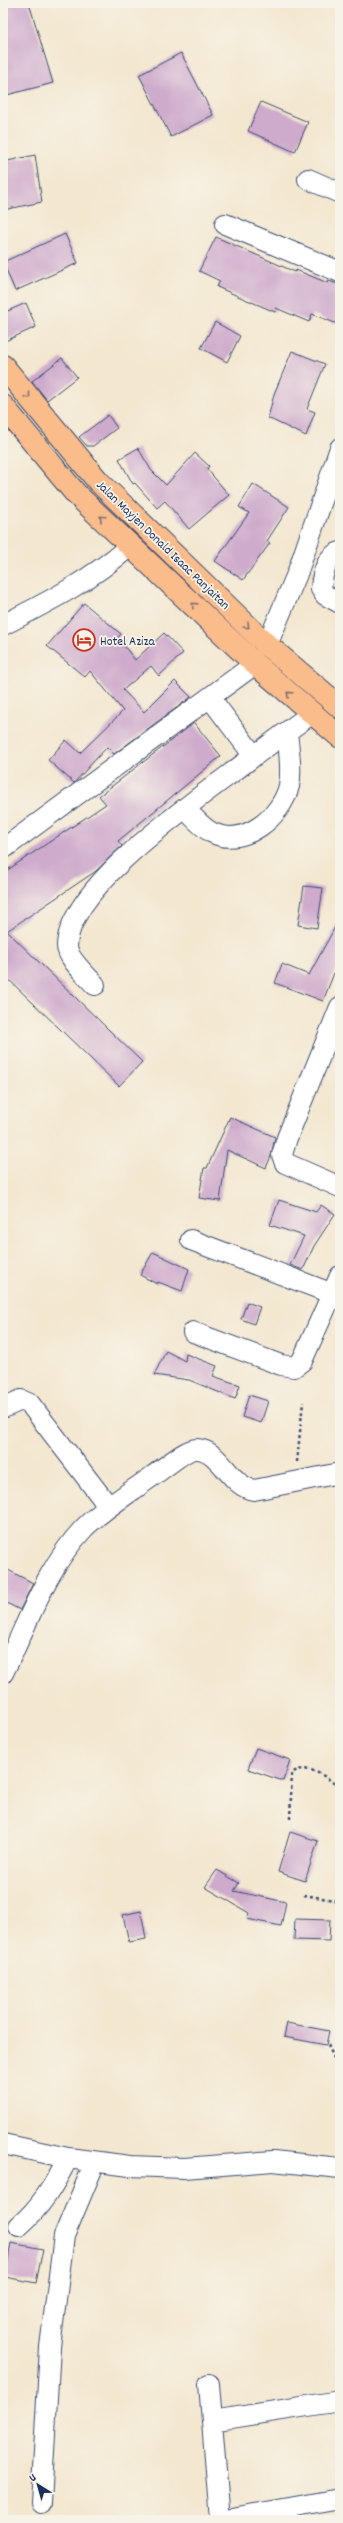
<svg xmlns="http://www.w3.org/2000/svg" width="343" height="2523" viewBox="0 0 343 2523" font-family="Dekko,sans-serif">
  <rect width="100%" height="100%" fill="#f7f3e8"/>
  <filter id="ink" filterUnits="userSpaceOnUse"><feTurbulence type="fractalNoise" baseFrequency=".025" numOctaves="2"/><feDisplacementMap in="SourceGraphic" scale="8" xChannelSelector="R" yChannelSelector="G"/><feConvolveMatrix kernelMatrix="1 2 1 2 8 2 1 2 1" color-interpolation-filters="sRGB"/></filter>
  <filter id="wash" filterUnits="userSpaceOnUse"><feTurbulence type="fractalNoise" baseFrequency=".012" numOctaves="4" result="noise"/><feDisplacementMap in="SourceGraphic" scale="16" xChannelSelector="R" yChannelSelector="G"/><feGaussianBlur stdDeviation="0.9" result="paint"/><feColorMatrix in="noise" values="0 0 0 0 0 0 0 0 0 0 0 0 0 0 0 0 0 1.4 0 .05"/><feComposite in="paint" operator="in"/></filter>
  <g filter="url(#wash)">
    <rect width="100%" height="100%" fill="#f3e7d0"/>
    <g id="blocks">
      <path fill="#ceaacc" d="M3,3H29L53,83L3,96Z
        M181,53L213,115L171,137L139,75Z
        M261,102L308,122L295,152L248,131Z
        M35,155L42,202L3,210V162Z
        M65,234L78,263L15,291L3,262Z
        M216,237L295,272L296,270L328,283L329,281L340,285V325L312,314L309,322L276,308L275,312L217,287L220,281L199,271Z
        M26,303L36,327L3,342V313Z
        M215,322L240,336L227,362L201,348Z
        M292,351L325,364L307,409L315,412L306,436L268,418L274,394Z
        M62,358L77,377L47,400L32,381Z
        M108,415L117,428L93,446H87L79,437Z
        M138,448L151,470L166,485L195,453L209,466L207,469L229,495L189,529L165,501L157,508L135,483L133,484L119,459Z
        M253,484L289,507L267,541L270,543L243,580L215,561L249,513L239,507Z
        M84,603L121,634L118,638L135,660L164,633L183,653L159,676L151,666L123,690L144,712L175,681L191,697L114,754L107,747L74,783L48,760L66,740L80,753L123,711L90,671L85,677L47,646Z
        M194,723L221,756L118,841L122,846L96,871L7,931L142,1062L119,1086L3,974V873L106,804L99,796Z
        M304,886L323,888L317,928L298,925Z
        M340,918V970L336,968L323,1001L275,983L282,964L309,975Z
        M230,1117L275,1137L271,1156L266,1168L227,1150L220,1201L199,1198L204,1168H207Z
        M279,1200L316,1212L321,1205L335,1214L314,1246L303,1270L290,1265L304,1236L270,1225Z
        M153,1252L189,1269L182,1291L158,1282L157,1284L140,1275Z
        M247,1302L260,1307L254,1324L241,1319Z
        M166,1351L185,1361L186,1354L217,1366L213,1376L240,1385L235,1399L189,1380L154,1375Z
        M249,1395L268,1401L261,1423L242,1417Z
        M8,1570L33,1583L20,1610L3,1601V1580Z
        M256,1748L290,1760L283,1781L248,1769Z
        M290,1832L318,1841L305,1881L278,1872Z
        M217,1870L239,1883L234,1891L286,1902L281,1926L247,1919L249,1913L205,1887Z
        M141,1911L146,1939L129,1942L123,1915Z
        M295,1919L330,1920L329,1941L294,1940Z
        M287,2023L329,2031L326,2045L284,2037Z
        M11,2243L43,2249L36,2283L5,2277Z"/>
    </g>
  </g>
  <g filter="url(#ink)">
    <use href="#blocks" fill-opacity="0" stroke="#3b4b6f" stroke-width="1"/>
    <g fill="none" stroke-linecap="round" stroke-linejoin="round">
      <g stroke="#3b4b6f" stroke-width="22">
        <path id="minor" d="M308,179L340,193
          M225,224L340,272
          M340,552C326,556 322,576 321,589L325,595L340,603
          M3,625C50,601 91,580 131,545
          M267,645L297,574L340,448
          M254,756L311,714
          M185,809C193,816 203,829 213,833C244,848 282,816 289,786C292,769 289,750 287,733
          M3,849L255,664
          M95,985C87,976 67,958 67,946C68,884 207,793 254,756L211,699
          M340,1007L287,1138L282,1155L285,1163L340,1187
          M191,1240L333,1294
          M193,1332L281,1365L294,1367L302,1361L340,1276
          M3,1408L21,1400L30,1404L109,1507
          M3,1673C28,1624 45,1569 84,1528C104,1508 131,1492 154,1475C163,1469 187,1448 197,1449C221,1450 229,1486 254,1490L340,1473
          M3,2144L68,2158L130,2166L184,2168L273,2161L340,2168
          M19,2226C42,2206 54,2185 68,2158
          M209,2384L220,2520
          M212,2421L340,2401
          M41,2503L50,2347L64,2236L95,2162
          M221,2520L340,2499"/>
      </g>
      <g stroke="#3b4b6f" stroke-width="24">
        <path id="highway" d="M3,366L98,481L267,645L340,707
          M3,406L76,494L255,664L340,737"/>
      </g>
      <path stroke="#3b4b6f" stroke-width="2.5" stroke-dasharray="3 3" stroke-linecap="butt" d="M297,1462L303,1402
        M290,1819L292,1773C308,1762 329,1778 340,1789
        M304,1895L340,1901
        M328,2045L340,2071
        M340,2124V2135"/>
      <use href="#minor" stroke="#fff" stroke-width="20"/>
      <use href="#highway" stroke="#fabc8b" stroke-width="22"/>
    </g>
    <defs><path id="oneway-chevron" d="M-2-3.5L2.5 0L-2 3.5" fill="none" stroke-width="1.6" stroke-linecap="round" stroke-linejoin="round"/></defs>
    <g stroke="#7f6e72">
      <use href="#oneway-chevron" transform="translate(28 396) rotate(50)"/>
      <use href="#oneway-chevron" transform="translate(102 518) rotate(-137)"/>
      <use href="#oneway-chevron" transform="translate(194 605) rotate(-136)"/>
      <use href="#oneway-chevron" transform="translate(247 626) rotate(45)"/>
      <use href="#oneway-chevron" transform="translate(289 694) rotate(-138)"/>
    </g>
  </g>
  <defs>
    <g id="hotel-ring" transform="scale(1.15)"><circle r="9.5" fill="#f7f3e8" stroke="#c8321e" stroke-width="1.5"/><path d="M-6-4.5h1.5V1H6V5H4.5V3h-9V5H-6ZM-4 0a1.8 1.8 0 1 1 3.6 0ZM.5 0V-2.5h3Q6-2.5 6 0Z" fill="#c8321e"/></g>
  </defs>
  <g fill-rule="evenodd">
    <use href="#hotel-ring" x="84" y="640"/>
  </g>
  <g text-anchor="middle" stroke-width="3.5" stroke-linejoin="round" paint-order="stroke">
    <g font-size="13" fill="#1b2f5e" stroke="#f7f3e8">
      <text transform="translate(164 544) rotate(44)" y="5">Jalan Mayjen Donald Isaac Panjaitan</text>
    </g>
    <g font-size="13" fill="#1b2f5e" stroke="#f7f3e8" text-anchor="start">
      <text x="100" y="645">Hotel Aziza</text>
    </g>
  </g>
  <rect width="343" height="2523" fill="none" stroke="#f7f3e8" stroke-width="16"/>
  <g transform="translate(38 2485) rotate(323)" stroke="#f7f3e8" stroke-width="3" paint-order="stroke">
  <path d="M0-3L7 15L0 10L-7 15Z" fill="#1b2f5e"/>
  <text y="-6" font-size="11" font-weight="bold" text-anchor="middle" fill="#1b2f5e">U</text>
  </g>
</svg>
